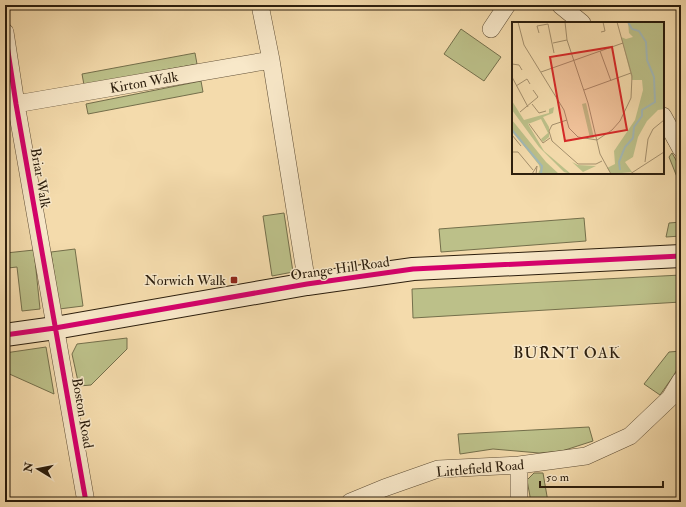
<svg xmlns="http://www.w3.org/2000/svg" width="686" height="507" viewBox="0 0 686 507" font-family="'IM FELL Double Pica',serif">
  <rect width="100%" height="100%" fill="#f4dbac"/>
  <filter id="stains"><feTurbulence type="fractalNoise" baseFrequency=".005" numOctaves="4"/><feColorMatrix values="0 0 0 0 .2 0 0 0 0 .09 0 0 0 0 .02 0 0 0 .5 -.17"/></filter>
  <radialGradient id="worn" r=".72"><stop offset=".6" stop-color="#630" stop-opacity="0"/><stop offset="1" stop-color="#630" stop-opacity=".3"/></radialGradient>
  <path fill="#bcc089" stroke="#746f4b" d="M461,29L501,57L484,81L444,54Z
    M195,53L197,64L84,85L82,74Z
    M201,81L203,92L88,114L86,104Z
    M672,153L681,169V187L669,157Z
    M284,213L293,272L272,276L263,216Z
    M584,218L586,241L441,252L439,229Z
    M681,222V236L666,237L669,223Z
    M75,249L83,306L59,309L51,252Z
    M34,250L40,309L22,311L17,267L8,268L6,253Z
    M681,275V302L413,318L412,289Z
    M127,338V349L91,385L79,386L72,354L77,344Z
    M46,347L54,394L5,372V353Z
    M681,351V362L674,375L660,395L644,384L669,352Z
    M589,427L593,441L562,451L539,453L493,449L460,454L458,434Z
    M534,473H543L548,502H531L527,480Z"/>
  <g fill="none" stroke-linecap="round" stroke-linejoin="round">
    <g stroke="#5e4d35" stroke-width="18">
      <path id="street" d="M260,5L271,60L307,284
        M560,5L582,23
        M491,29L507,5
        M5,32L16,104L86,502
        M16,104L271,60
        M663,116L681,149
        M519,465V502
        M350,502L384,488L438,469L519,465L586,456L630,436L670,398L681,380"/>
    </g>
    <g stroke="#2c1e0d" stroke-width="24">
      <path id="secondary" d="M5,335L55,328L307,284L413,269L681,256"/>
    </g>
    <use href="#street" stroke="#f8e8c9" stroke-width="17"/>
    <use href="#secondary" stroke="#f8e8c9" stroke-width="22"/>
    <g stroke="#f8e8c9" stroke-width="8">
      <path id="cycleway" d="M5,32L16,104L86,502
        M5,335L55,328L307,284L413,269L681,256"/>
    </g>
    <use href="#cycleway" stroke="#d6006c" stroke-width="5"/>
  </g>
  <rect fill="#8f2418" stroke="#f8e8c9" stroke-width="1.5" x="230" y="276" width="8" height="8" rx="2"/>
  <g text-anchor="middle" stroke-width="3" stroke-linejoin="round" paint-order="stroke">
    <g font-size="14" fill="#2c1e0d" stroke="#f8e8c9">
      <text transform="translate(144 82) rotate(-10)" y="5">Kirton Walk</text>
      <text transform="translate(41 178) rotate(80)" y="5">Briar Walk</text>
      <text transform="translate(340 268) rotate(-8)" y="5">Orange Hill Road</text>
      <text transform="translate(83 413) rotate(80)" y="5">Boston Road</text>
      <text transform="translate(480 468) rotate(-5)" y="5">Littlefield Road</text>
    </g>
    <g font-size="14" fill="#2c1e0d" stroke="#f8e8c9" text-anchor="end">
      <text x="226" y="285">Norwich Walk</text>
    </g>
    <g font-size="16" letter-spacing="1" fill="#2c1e0d" stroke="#f8e8c9">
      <text x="567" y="358">BURNT OAK</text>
    </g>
  </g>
  <g transform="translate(512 22)">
    <rect width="152" height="152" fill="#f4dbac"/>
    <path d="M116,0H152V87L146,88L135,99L126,115L121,135L113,140L120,150L99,152L95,146L103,142L102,129L123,98L131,68L130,58H120L109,15L114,17L121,15L117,11ZM0,79L12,98L37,91V87L42,85L41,91L31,95L37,105V115L31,120L29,117L36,111L29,97L16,102L32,129L59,152L52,150L27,125L0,88ZM74,81L82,116H78L70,82ZM0,98L34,140L47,152H26L28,147L27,143L0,109ZM60,140L66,143L84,144L71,150Z" fill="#bcc089"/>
    <path fill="none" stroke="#a2b8b6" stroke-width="2" d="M0,108L30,144L29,152M108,148L107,140L113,125L121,116L122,105L130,94V88L143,80L142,55L135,38L134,20L127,9L120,7L116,0"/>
    <path fill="none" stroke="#a48f6c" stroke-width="1" d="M6,0L12,23L52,88L57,106L66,115L85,118L100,108L108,99L119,76L120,54L105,0M53,0L55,18L76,81L88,132L99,152M89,10L93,9L91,0M27,11L25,4L36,2L42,31M41,21L55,18M88,29L99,59M0,42L7,43L10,48M29,50L111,21M0,55L16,85M4,64L15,57L18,62M72,68L119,51M20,82L27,91L34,89M8,90L26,75L21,68M55,98L40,103L37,109L40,119L66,142H84L90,139M17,102L31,121L38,116M0,113L9,124M0,130H6L21,148M133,140L136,117L141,107L152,98M20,152L25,144L24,152M118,152L152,130"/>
    <path fill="#d62828" fill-opacity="0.15" stroke="#d62828" stroke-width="2" d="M100,25L115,108L53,119L38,35Z"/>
    <rect width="152" height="152" fill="none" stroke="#2c1e0d" stroke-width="2"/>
  </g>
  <rect width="686" height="507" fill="none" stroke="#f4dbac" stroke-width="20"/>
  <rect x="6" y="6" width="674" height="495" fill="none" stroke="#2c1e0d" stroke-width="2"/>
  <rect x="10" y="10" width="666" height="487" fill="none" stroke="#2c1e0d"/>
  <g transform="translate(38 469) rotate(280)" stroke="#f8e8c9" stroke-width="3" paint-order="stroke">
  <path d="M0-3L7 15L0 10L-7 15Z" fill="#2c1e0d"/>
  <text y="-6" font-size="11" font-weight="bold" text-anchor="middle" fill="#2c1e0d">N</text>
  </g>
  <path d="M540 481v6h123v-6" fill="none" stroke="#2c1e0d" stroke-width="2"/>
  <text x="546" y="481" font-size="12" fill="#2c1e0d" stroke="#f8e8c9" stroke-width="3" paint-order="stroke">50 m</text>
  <rect width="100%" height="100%" filter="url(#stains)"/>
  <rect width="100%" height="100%" fill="url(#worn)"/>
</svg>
